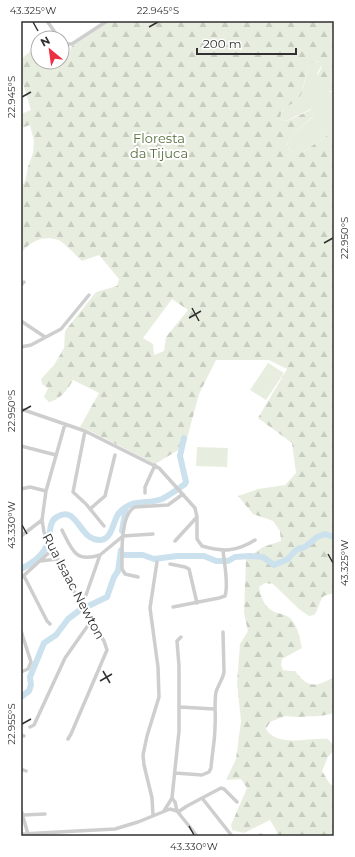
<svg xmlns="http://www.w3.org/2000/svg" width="355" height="857" viewBox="0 0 355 857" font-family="Montserrat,sans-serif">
  <defs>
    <pattern id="forest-firs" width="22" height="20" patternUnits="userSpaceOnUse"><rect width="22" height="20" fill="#e8eedf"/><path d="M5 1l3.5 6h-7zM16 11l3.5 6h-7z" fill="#c7cdc0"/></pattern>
  </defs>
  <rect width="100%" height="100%" fill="#fff"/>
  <path fill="#e8eedf" d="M314,61L322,62V65L317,74L330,92H334V131L303,152L297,154L289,149L287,143L295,132L313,117L311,109L286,121L280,119C282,103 295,104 301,93C307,82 303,73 314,61Z
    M268,363L284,373L266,400L250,390Z
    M197,447L228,448L227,467L196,466Z"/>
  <path fill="url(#forest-firs)" fill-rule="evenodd" d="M109,21H334V92L325,90L315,83C316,75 323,69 322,62L314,61C302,73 306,91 298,99C290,107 282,104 280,119L286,121L289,120L315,108L317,109V113L295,132L287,143L289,149L297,154L303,152L334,131V593C331,594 326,595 324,596C319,600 319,610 314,615L309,616L299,609L273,584L265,583L259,587C261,596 263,606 273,611C278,614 285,614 290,618C298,625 300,639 302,648L282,659L281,665L283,670L290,671H295C309,689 315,687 334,677V711L331,714L320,716L297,717L285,716L270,722L266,729C278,748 309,737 328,739L334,746V750L328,757L322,771L330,784L334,786V836H278L276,830L270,820L244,833L232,830L231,825L247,788L241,779L226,780L236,759L241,721L237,683L240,644L248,631L244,613L246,559L263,547L281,541L280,531L273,521L253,514L238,496L258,489L285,485L296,473L292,443L258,418L287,369L269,360H216L199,394L185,446L155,464L88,430L80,427L99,393L73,380C68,389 60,400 49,402L44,397L48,388L42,384L41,379L54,365L64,348L65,331L96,292L117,286L119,279L99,255L82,261C76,256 64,242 58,240C42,235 30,242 21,253V189L26,178L28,167L33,153L34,141L30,125L21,128V114L31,110L21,77V59L38,45V62H62V55L66,56L70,52L71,47ZM172,299L188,310L166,337L164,351L154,355L153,344L143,338Z"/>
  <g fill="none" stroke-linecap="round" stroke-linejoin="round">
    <path stroke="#cbe2ee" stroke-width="6" d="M122,531L126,507
      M121,555H143L154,559L177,556H204L216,561H228L235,557L250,556L263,557L274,565L288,559L294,552L298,549L305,547L317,537L325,534L334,537
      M21,569C30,565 42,556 46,547C52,538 47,522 57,517C78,504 79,542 101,540C113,538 113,520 119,513C131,498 147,505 162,499C170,495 178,489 185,484L186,482L180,456L184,438
      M21,697L29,691L31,685L30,677L44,643L56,635L68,619L80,610L107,597L114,577L118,571L121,550"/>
    <path stroke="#cecece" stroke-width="3.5" d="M47,21L59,38
      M62,41L67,44H72L107,21
      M21,285L24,282
      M21,321L45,337
      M21,347L31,345L61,329L89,295
      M21,409L85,431L159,468L195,508L197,517V539L202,546C223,552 236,552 255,540
      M85,431L73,492L86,504L104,526
      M21,446L56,455
      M21,489L30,487L46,491
      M145,493V487L155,465
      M90,509L105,496L115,455
      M42,520L44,532L46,538L81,604L104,641L107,650L71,734L68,739
      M62,530C72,550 75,563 100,555
      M21,536L42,520L46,491L65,424
      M123,536L153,534
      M175,541L197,517
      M40,561L58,559
      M170,564L185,567L189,569L197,603
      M24,576L47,621L50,624
      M138,577L125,574L122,569C122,554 120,514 135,507L168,505L183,494
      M21,578L53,549
      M81,604L86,595L100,555L123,536
      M173,607L219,598L225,596C229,584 224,563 223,550
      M21,631L31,662L28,669L21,672
      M180,707L214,709
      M30,727L34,725L65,658L91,621
      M21,735L24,736
      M21,769L26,771
      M175,773L202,775L209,772L211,768C212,754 215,740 215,727C216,715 214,704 216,692C218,685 223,679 224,672L223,632
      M172,798L175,802L177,811
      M202,798L232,836
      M21,810L28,834
      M164,811L172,798L179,731V666L177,641L181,637
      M178,812L187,806L221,788L224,789L237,802
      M23,815L45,814
      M153,815L152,798L144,765L143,755L147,736L159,697L158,667L150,608L157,562
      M21,834L115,829L138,822L170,809L177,811L197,836
      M259,836L261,835"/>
  </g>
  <path fill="none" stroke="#313131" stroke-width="1.5" d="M33,22L38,31M149,27L158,22M22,97L31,92M324,243L333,238M192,308L199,321M189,318L201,311M22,411L31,406M22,525L27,534M328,554L333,563M103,671L110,683M100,681L112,674M22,724L31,719M189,826L194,835"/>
  <g text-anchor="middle" stroke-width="4" stroke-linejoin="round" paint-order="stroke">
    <g font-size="13" fill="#56703c" stroke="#fff">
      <text x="159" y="143">Floresta<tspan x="159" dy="15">da Tijuca</tspan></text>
    </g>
    <g font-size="13" fill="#313131" stroke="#fff">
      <text transform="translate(74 586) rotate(62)" y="5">Rua Isaac Newton</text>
    </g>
  </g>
  <rect width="355" height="857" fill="none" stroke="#ffffff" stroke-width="44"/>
  <g transform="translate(50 50) rotate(331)"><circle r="19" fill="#ffffff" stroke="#adadad"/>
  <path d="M0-3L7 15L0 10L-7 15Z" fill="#ed2e43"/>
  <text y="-6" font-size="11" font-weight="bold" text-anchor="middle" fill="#313131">N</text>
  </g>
  <path d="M197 48v6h99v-6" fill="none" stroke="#313131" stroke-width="2"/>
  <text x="203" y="48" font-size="12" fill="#313131" stroke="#ffffff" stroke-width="3" paint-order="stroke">200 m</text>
  <rect x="22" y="22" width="311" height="813" fill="none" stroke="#313131" stroke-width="1.5"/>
  <g font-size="10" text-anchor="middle" fill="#313131">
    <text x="33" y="14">43.325°W</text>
    <text x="158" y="14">22.945°S</text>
    <text transform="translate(11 97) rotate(-90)" y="4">22.945°S</text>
    <text transform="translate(344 238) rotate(-90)" y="4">22.950°S</text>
    <text transform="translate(11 411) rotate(-90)" y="4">22.950°S</text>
    <text transform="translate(11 525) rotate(-90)" y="4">43.330°W</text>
    <text transform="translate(344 563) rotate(-90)" y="4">43.325°W</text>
    <text transform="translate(11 724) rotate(-90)" y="4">22.955°S</text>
    <text x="194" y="850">43.330°W</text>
  </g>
</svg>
